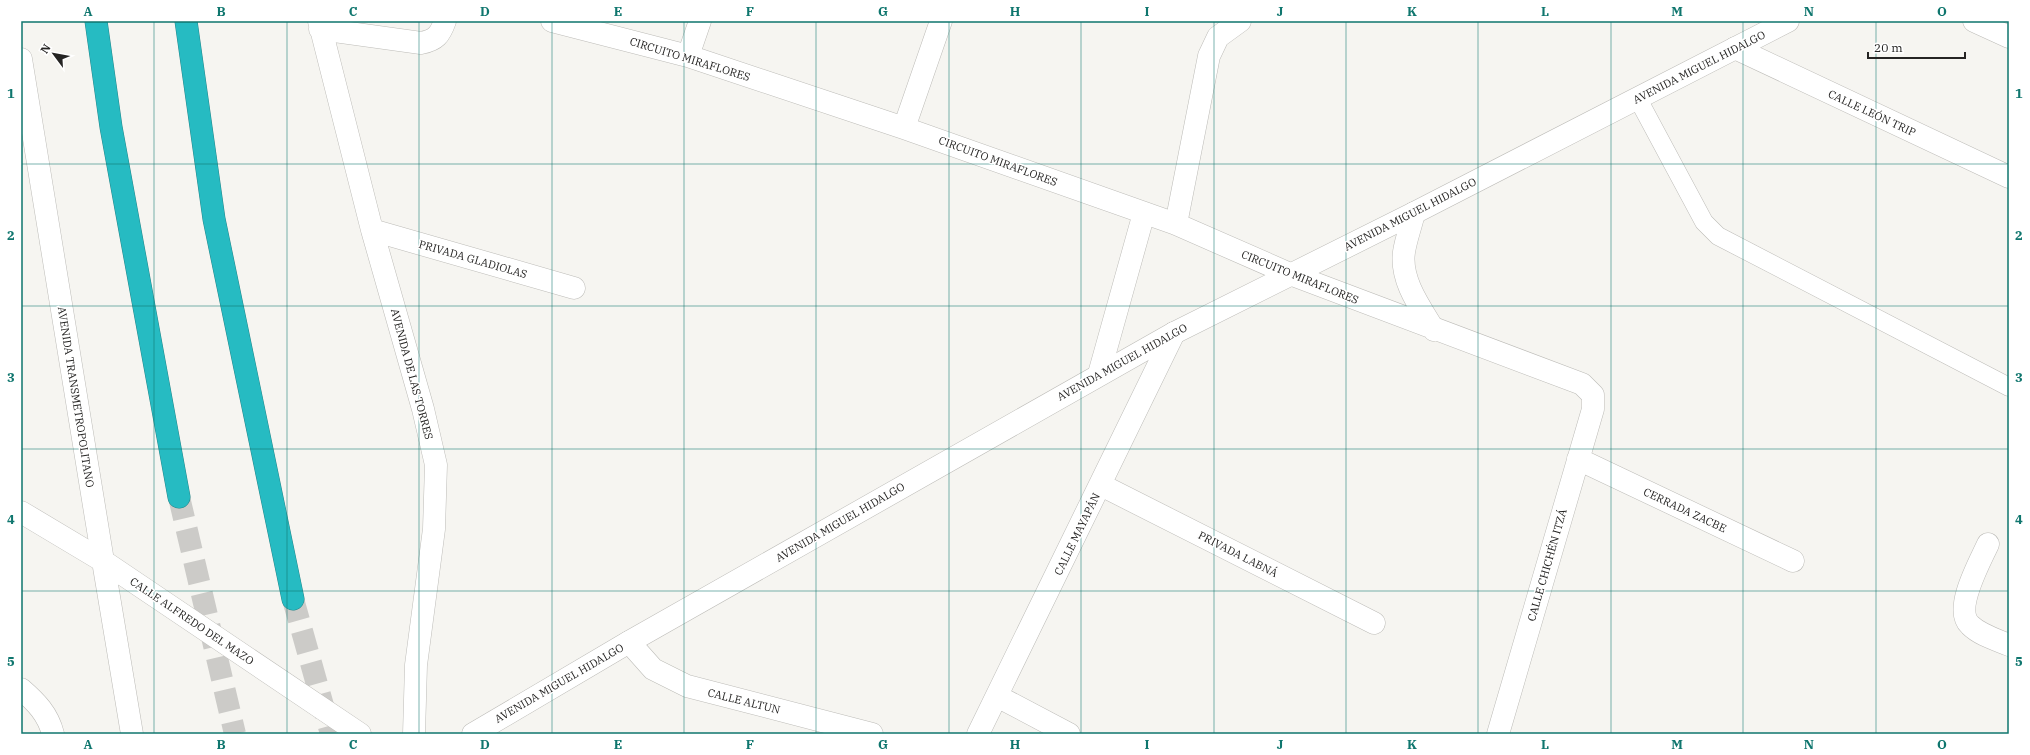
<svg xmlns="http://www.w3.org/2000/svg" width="2030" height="755" viewBox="0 0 2030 755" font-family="'IBM Plex Serif',serif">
  <rect width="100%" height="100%" fill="#f6f5f1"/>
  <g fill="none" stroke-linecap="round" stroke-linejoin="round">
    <path stroke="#cccbc8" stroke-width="22" stroke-dasharray="22 11" stroke-linecap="butt" d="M179,497L235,734
      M293,599L331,734"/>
    <g stroke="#bdbcb8" stroke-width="19">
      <path id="lane" d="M1638,99L1704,222L1718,236L2009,387"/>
    </g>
    <g stroke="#bdbcb8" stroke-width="23">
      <path id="street" d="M319,21L372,230L423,409L436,465L434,529L416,665L414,734
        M552,21L688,56L904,128L1176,224L1290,274L1582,384L1593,395V409L1498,734
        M1974,21L2009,37
        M320,29L421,43C436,40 440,35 445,21
        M1735,48L2009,177
        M688,56L700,21
        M21,59L103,561
        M904,128L941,21
        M1414,213C1411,226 1406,239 1404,252C1400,280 1420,307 1434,330
        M1176,224L1209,56L1218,37L1240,21
        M372,230L574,288
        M1099,374L1144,213
        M1578,459L1793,561
        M1101,485L1374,623
        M1988,544C1980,562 1953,609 1970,625C1980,635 1997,640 2009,645
        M629,642L653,669L687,686L872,734
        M21,689C36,702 48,714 53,734
        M997,696L1069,734
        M978,734L1174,333"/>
    </g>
    <g stroke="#bdbcb8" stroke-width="23">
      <path id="secondary" d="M21,512L103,561L360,734
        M103,561L132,734
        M473,734L629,642L1174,333L1414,213L1788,21"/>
    </g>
    <g stroke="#26868a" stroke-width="23">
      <path id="highway" d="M96,21L111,127L179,497
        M186,21L214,219L293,599"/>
    </g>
    <use href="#lane" stroke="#fff" stroke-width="18"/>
    <use href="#street" stroke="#fff" stroke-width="22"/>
    <use href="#secondary" stroke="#fff" stroke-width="22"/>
    <use href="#highway" stroke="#26bbc2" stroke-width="22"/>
  </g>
  <path fill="none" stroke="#0f766e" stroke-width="1" stroke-opacity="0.55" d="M154,21V734M287,21V734M419,21V734M552,21V734M684,21V734M816,21V734M949,21V734M1081,21V734M1214,21V734M1346,21V734M1478,21V734M1611,21V734M1743,21V734M1876,21V734M21,164H2009M21,306H2009M21,449H2009M21,591H2009"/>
  <g text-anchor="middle" stroke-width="3" stroke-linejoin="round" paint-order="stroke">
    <g font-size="11" fill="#252423" stroke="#fff">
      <text transform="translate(690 59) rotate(17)" y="4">CIRCUITO MIRAFLORES</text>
      <text transform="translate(1699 67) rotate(-27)" y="4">AVENIDA MIGUEL HIDALGO</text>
      <text transform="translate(1872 113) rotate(25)" y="4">CALLE LEÓN TRIP</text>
      <text transform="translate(998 161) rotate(20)" y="4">CIRCUITO MIRAFLORES</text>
      <text transform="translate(1410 214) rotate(-27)" y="4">AVENIDA MIGUEL HIDALGO</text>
      <text transform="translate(473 259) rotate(16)" y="4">PRIVADA GLADIOLAS</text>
      <text transform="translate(1300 277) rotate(22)" y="4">CIRCUITO MIRAFLORES</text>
      <text transform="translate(1122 362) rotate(-29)" y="4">AVENIDA MIGUEL HIDALGO</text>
      <text transform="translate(412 374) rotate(75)" y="4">AVENIDA DE LAS TORRES</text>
      <text transform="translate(76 397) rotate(81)" y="4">AVENIDA TRANSMETROPOLITANO</text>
      <text transform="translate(1685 510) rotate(25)" y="4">CERRADA ZACBE</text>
      <text transform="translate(840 522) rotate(-30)" y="4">AVENIDA MIGUEL HIDALGO</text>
      <text transform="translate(1077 534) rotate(-64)" y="4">CALLE MAYAPÁN</text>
      <text transform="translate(1238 554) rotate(27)" y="4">PRIVADA LABNÁ</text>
      <text transform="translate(1547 565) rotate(-74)" y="4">CALLE CHICHÉN ITZÁ</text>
      <text transform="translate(192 621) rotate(34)" y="4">CALLE ALFREDO DEL MAZO</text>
      <text transform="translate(559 683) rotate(-30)" y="4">AVENIDA MIGUEL HIDALGO</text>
      <text transform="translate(744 701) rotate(14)" y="4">CALLE ALTUN</text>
    </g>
  </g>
  <rect width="2030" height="755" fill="none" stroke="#ffffff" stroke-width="44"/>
  <g transform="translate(54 54) rotate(302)" stroke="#ffffff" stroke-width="3" paint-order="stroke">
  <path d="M0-3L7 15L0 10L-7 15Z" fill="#252423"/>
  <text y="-6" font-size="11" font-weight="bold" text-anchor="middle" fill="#252423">N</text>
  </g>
  <path d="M1868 52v6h97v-6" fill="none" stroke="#252423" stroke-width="2"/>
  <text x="1874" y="52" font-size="12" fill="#252423" stroke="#ffffff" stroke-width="3" paint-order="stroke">20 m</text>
  <rect x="22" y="22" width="1986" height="711" fill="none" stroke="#0f766e" stroke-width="1.5"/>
  <g font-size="13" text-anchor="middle" font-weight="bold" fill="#0f766e">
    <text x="88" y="16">A</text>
    <text x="221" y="16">B</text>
    <text x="353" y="16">C</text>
    <text x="485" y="16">D</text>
    <text x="618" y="16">E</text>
    <text x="750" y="16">F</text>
    <text x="883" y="16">G</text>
    <text x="1015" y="16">H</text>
    <text x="1147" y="16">I</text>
    <text x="1280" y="16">J</text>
    <text x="1412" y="16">K</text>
    <text x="1545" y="16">L</text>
    <text x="1677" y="16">M</text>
    <text x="1809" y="16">N</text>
    <text x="1942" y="16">O</text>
    <text x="11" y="98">1</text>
    <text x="2019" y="98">1</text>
    <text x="11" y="240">2</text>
    <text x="2019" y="240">2</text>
    <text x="11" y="382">3</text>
    <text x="2019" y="382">3</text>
    <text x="11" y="524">4</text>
    <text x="2019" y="524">4</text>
    <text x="11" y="666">5</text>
    <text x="2019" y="666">5</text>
    <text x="88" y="749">A</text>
    <text x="221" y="749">B</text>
    <text x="353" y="749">C</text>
    <text x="485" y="749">D</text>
    <text x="618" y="749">E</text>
    <text x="750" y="749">F</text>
    <text x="883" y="749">G</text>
    <text x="1015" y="749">H</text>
    <text x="1147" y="749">I</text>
    <text x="1280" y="749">J</text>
    <text x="1412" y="749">K</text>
    <text x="1545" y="749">L</text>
    <text x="1677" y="749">M</text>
    <text x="1809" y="749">N</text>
    <text x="1942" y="749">O</text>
  </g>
</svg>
